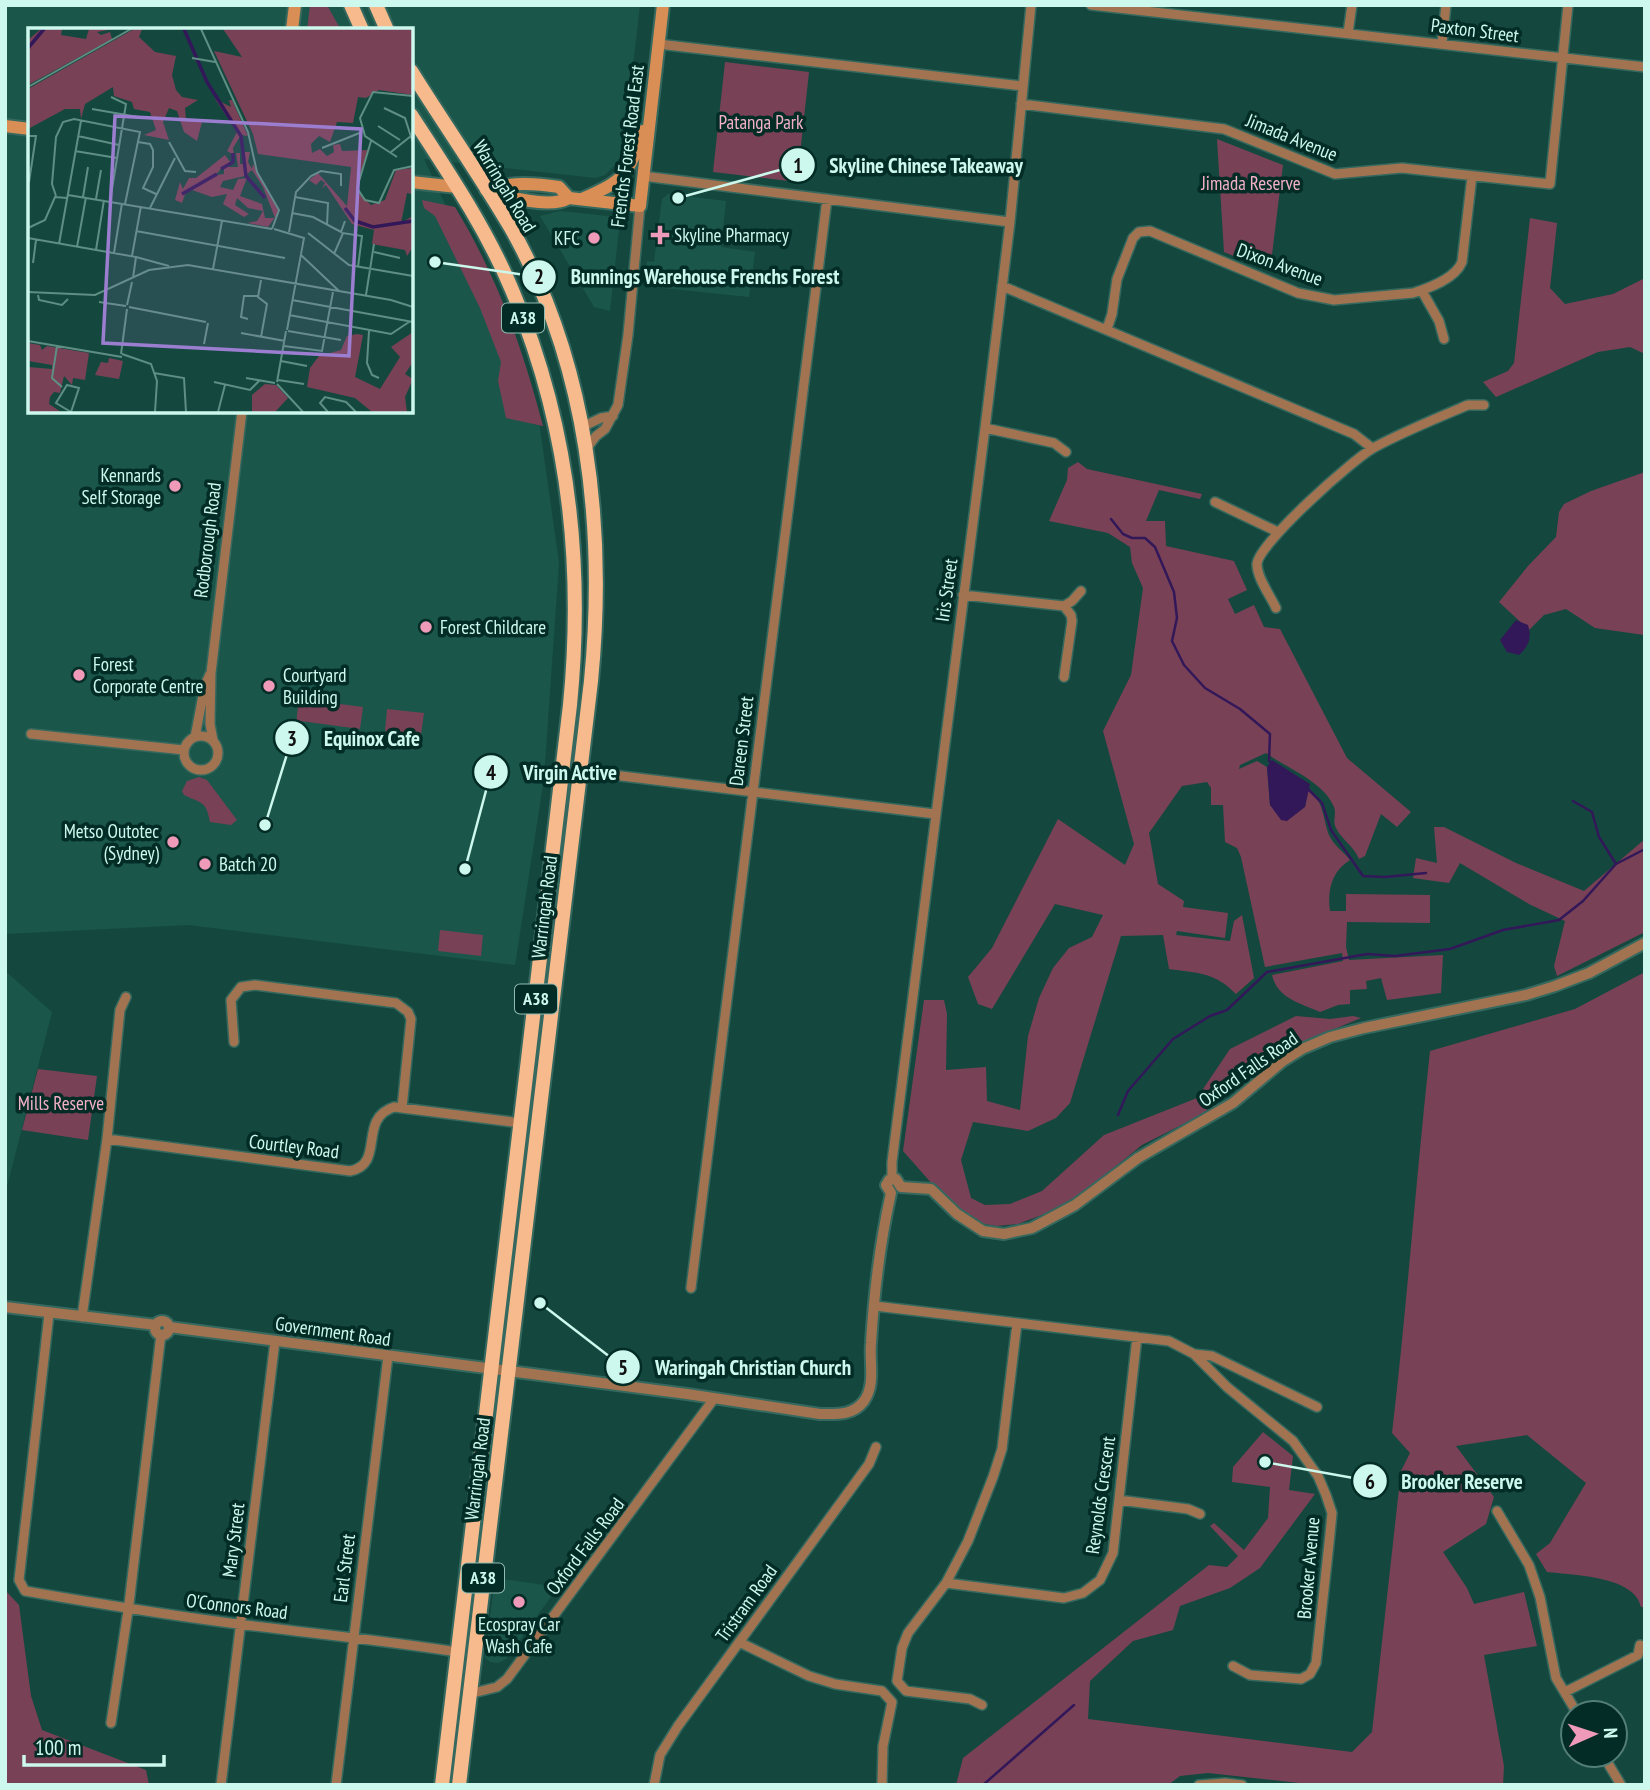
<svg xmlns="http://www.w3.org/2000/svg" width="1650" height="1790" viewBox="0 0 1650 1790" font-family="'PT Sans Narrow',sans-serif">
  <rect width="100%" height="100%" fill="#14483e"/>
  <path fill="#1b564b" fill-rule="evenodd" d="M5,5H640L623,151L616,164L605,175L595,178L424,159L536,400L559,563L544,778L515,965L188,925L5,934ZM30,30H411V411H30Z
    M668,194L726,201L721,247L755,252L749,297L644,286L647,261L654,262L662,199Z
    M560,211L618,217L620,220L610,311L594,307L540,216Z
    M5,971L52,1012L5,1194Z
    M495,1578L558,1587L506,1659L498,1663L490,1662L485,1657Z"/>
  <path fill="#794156" d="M310,5H327L341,30H307Z
    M725,62L809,72L797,182L713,172Z
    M1217,139L1283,165L1270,271L1224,252Z
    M422,200L455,207C497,276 523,349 543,426L506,418L498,381L501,362L480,308L435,216L424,208Z
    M1530,218L1557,223L1550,288L1565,304L1613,294L1645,278V354L1630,347L1598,352L1496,397L1483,382L1508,371L1514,363Z
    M1078,462L1087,469L1202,494L1200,499L1159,490L1146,521H1165L1166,546L1234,561L1247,590L1228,599L1235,614L1254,605L1264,627L1280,629L1347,758L1411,812L1397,827L1381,814L1365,856L1359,859C1353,845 1341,839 1336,828C1332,821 1337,814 1334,807C1323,781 1288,769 1266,753L1240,765L1239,769L1257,761L1267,767L1270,806L1305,807L1308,791C1324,799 1323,820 1329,835C1334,846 1343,851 1350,860C1332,871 1327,890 1330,911H1346V894L1430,895V923L1347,922L1346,947L1349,960L1443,955L1441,993L1387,1000L1381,978L1366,981L1367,989L1350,990V1004L1338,1005L1320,1012C1300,1003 1277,998 1272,975L1343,961L1342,953L1265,967L1241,857L1237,848L1225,842L1223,805H1211V788L1207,782L1182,786L1149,833L1158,884L1184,901L1183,907L1228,913L1225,938L1177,931L1176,935L1230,941L1234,921L1242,915L1254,978L1236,994C1215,972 1197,973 1169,969L1163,935L1121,936L1070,1103L1056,1118L1028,1131L973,1122L961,1160L971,1198L985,1205L1010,1204L1042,1191L1104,1135L1197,1098L1230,1049L1296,1016L1330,1019L1353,1016L1361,1018L1291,1047L1237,1084L1201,1115L1142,1145L1068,1205L1018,1224L996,1226L975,1222L934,1186L903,1151L924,1000H944L947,1014L946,1070L986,1067L987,1101L1020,1110L1028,1036L1039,998L1053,968L1069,948L1092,937L1103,915L1055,904L992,1009L978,1004L968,977L992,948L1058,819L1125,865L1134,844L1103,731L1131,675L1143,588L1132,563L1130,547L1108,533L1049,521L1067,480L1068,468Z
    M1645,472L1644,635L1595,628L1566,609L1544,615L1529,630L1499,602L1528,566L1556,537L1559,512L1564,504L1591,491Z
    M302,699L363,707L360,729L300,721L296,725L298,706L302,704Z
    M387,709L424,713L421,735L385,731Z
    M199,777L207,780L237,820L231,825L210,822C206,801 203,804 184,795L182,791L187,781Z
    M1434,827H1444L1516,863L1584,891L1645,839V932L1557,976L1554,966L1565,921L1529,904L1460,863L1449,883L1413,878L1416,858L1437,863Z
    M440,930L483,935L481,956L438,951Z
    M1645,972V1607H1641C1635,1576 1573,1575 1547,1572L1536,1554L1550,1543L1586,1483L1527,1435L1456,1446L1494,1497L1486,1524L1443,1552L1467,1588L1474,1604L1524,1592L1537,1646L1484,1655L1504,1766L1503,1785H1318L1208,1773L1180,1776L1168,1785H956L963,1758L1209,1565L1227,1567L1238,1556L1210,1526L1214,1523L1244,1550L1268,1518L1270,1487L1232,1482L1233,1467L1263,1432L1293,1456L1289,1490L1315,1494L1260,1568L1230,1588L1180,1606L1173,1630L1133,1641L1090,1681L1088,1719L1352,1752L1372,1732L1401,1471L1410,1453L1392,1433C1407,1306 1416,1178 1430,1051L1575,1009Z
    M38,1069L97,1076L88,1140L22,1130Z
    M5,1590L19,1605L31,1696L42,1730L146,1770L149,1785H5Z"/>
  <path fill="#321859" d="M1516,620L1528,625C1532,638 1529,646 1519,655L1507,652L1500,640Z
    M1272,760L1310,784L1305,807L1287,821L1281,820L1270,805L1267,767Z"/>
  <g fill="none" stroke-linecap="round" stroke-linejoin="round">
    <path stroke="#321859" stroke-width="2.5" d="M1111,519L1123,534L1132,538H1145L1155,547L1174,592L1177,618L1172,641L1184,665L1205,688L1240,709L1270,734L1269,761L1272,763
      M1306,787L1322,803L1331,830L1363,876L1385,877L1426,873
      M1573,801L1592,812L1599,837L1616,864
      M1118,1115L1128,1091L1173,1039L1210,1016L1227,1010L1267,972L1367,954L1395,956L1450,949L1503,930L1559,920L1583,901L1616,864L1645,849
      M983,1785L1074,1705"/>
    <g stroke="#35685e" stroke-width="12">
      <path id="minor" d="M1091,5L1645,67
        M1348,33L1352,5
        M1442,43L1446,5
        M658,44L1023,86
        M1021,104L1224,129L1335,174L1402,168L1550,184L1568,5
        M643,176L1010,222
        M1002,286L1354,434L1372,448
        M1422,291L1439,321L1444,339
        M1107,329L1112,314L1117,279L1133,238L1139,232L1150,231L1298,293L1334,300L1413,293C1429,288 1455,279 1462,262L1472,176
        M582,427L601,418L613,416
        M985,428L1054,443L1066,452
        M586,449L596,436L605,429L618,405L628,335L640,206
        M1215,502L1278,532
        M963,595L1064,606L1072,601L1081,591
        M1064,606L1071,615L1072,621L1064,677
        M1276,608C1270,595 1257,578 1257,564C1258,544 1354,458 1375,447C1405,431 1437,418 1468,405H1484
        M31,734L184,750
        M184 753a17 17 0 1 1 34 0a17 17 0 1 1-34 0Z
        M195,737L205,685L210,674
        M213,740L210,724L211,673L242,411
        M580,771L935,814
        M234,1042L231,1000L241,987L255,985L396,1003L408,1012L411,1019L402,1108
        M107,1139L350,1171C386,1164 357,1119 394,1107L521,1123
        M892,1179V1162L985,428L1010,222L1031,5
        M691,1288L827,199
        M875,1306L1169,1341L1194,1354L1227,1387L1293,1441L1318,1476L1326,1495L1332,1513L1330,1534L1316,1663L1310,1674L1301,1679L1250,1675L1233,1666
        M49,1314L19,1580L25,1591C94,1603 162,1614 230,1623C306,1633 382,1640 457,1652
        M82,1317L107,1139L120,1010L126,997
        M1194,1354L1212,1356L1317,1407
        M1119,1500L1188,1509L1200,1514
        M1497,1511L1529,1565L1540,1597L1556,1678L1577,1713
        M946,1583L1064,1598L1083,1593L1100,1580L1113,1553L1137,1337
        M739,1642L809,1676L835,1684L882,1691L892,1702L883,1746L882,1785
        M1565,1692L1638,1655L1640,1645
        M469,1694L497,1687L507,1679L713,1400
        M982,1705L970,1699L906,1691L897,1681L902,1648L908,1633L946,1583L968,1541L993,1477L1002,1449L1017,1323
        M111,1723L129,1604L161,1334
        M1603,1755L1621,1785
        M221,1785L275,1341
        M336,1785L388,1356
        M654,1785L660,1755L678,1726L869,1464L876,1447
        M1199,1785L1225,1783L1242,1785"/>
    </g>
    <g stroke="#35685e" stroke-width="14">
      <path id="tertiary" d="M901,1187L931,1189L957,1214L983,1231L1004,1234L1032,1228L1075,1205L1138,1158L1233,1103L1283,1061L1302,1049L1330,1037L1364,1028L1526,995L1555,986L1589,973L1645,943
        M891,1193L886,1185L889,1180L896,1179L901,1187
        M5,1307L156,1325
        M155 1328a7 7 0 1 1 14 0a7 7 0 1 1-14 0Z
        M169,1327L687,1394L820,1414C836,1414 853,1416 864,1401C876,1384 869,1362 871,1343C874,1293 880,1242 891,1193"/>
    </g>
    <g stroke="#35685e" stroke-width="16">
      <path id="secondary" d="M292,30L295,5
        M5,126L30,129
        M411,182L457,187
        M486,190C507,197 550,209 569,198L640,206L663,5
        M486,190C512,182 533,183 559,187L569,198
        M582,199C625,180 628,176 643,131"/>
    </g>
    <g stroke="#35685e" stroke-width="18">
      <path id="trunk" d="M351,5L362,30
        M376,5L387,30
        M411,71C444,124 480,175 511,228C588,364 606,528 591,681L459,1785
        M411,115C448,172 486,228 512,290C568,422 584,563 570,705L442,1785"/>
    </g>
    <use href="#minor" stroke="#a17350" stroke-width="9"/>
    <use href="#tertiary" stroke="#a17350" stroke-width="10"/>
    <use href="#secondary" stroke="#d88e55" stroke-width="12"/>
    <use href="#trunk" stroke="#f7ba8d" stroke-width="14"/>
  </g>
  <g fill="#ef9ab8" stroke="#022c25" stroke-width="2.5">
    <path d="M656.5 224.5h7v7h7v7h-7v7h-7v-7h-7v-7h7z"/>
    <circle cx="594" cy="238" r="7"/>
    <circle cx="175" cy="486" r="7"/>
    <circle cx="426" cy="627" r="7"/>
    <circle cx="79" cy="675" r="7"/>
    <circle cx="269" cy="686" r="7"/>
    <circle cx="173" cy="842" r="7"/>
    <circle cx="205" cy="864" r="7"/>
    <circle cx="519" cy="1602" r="7"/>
  </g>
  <g text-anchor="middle" stroke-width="7" stroke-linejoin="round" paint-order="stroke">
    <g fill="#022c25" stroke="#90bbb1" stroke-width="2">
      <rect x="502" y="303.5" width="42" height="29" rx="5"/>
      <rect x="515" y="984.5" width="42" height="29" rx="5"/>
      <rect x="462" y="1563.5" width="42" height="29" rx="5"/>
    </g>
    <g font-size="18" font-weight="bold" fill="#cdf8ed">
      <text x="523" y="324">A38</text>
      <text x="536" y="1005">A38</text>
      <text x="483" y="1584">A38</text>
    </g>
    <g font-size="19" fill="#cdf8ed" stroke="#022c25">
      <text transform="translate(1475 30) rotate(7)" y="7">Paxton Street</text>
      <text transform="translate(1292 137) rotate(22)" y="7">Jimada Avenue</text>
      <text transform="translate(627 146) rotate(-83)" y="7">Frenchs Forest Road East</text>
      <text transform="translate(505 186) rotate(59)" y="7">Warringah Road</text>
      <text transform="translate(1280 264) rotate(20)" y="7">Dixon Avenue</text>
      <text transform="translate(207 540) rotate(-83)" y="7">Rodborough Road</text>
      <text transform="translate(946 590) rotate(-82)" y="7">Iris Street</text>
      <text transform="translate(741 741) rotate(-83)" y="7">Dareen Street</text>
      <text transform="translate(544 907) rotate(-83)" y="7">Warringah Road</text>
      <text transform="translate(1248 1069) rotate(-35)" y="7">Oxford Falls Road</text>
      <text transform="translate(294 1146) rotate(7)" y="7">Courtley Road</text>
      <text transform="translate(333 1331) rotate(8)" y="7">Government Road</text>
      <text transform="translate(477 1469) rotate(-83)" y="7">Warringah Road</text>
      <text transform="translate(1100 1495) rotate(-82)" y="7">Reynolds Crescent</text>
      <text transform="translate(233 1540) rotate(-83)" y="7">Mary Street</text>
      <text transform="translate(585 1546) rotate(-53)" y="7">Oxford Falls Road</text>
      <text transform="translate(344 1568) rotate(-83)" y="7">Earl Street</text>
      <text transform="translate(1308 1568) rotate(-85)" y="7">Brooker Avenue</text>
      <text transform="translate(746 1603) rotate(-54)" y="7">Tristram Road</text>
      <text transform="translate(237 1606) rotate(7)" y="7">O'Connors Road</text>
    </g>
    <g font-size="19" fill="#f4b0c7" stroke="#022c25">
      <text x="761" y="129">Patanga Park</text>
      <text x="1251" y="190">Jimada Reserve</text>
      <text x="61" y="1110">Mills Reserve</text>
    </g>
    <g font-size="19" fill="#cdf8ed" stroke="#022c25" text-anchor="start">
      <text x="674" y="242">Skyline Pharmacy</text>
      <text x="580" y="245" text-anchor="end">KFC</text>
      <text x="161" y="482" text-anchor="end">Kennards<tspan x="161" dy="22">Self Storage</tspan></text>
      <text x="440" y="634">Forest Childcare</text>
      <text x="93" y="671">Forest<tspan x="93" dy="22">Corporate Centre</tspan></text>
      <text x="283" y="682">Courtyard<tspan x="283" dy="22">Building</tspan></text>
      <text x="159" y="838" text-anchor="end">Metso Outotec<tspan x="159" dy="22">(Sydney)</tspan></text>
      <text x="219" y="871">Batch 20</text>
      <text x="519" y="1631" text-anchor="middle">Ecospray Car<tspan x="519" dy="22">Wash Cafe</tspan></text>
    </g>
  </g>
  <g transform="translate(28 28)">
    <rect width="385" height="385" fill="#14483e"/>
    <path d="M13,1H34L33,7L58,11L61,1H85L69,4L73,7L82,4L84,11L0,57V12ZM106,1H114L111,9L127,24L148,28L144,47L148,62L154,69L170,72L157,80L158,91L174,94L169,113L156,104L149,83L141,80L135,94L141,112L116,107L128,102L122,84L106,81L104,74L86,68L85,59L57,76L53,91L52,81H37L0,101V61ZM195,1H385V67L351,62L338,70L330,69L325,95L309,94L302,114L291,108L283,116L284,125L292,121L299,128L306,124L305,117L312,116L314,123L340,122L328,162L343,177L357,172L368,142L385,140V166L379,165L373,195L385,188V219L379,228L377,222L344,216L346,202L324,196L298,157L294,160L297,155L293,152L288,157L281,152L290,145L319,178L323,139L230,126L225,106L186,23L214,29ZM187,71L203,79L201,72H204L220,108L213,107L205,120L206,127L199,123L209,104ZM217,124H222L220,134L224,141L225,136L251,184L240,199L219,195L229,193L235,183L220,180L209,170L207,177L221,186L216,189L195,176L199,166L184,169L164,162L158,164L154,175L147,172L152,154L155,161L161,150H168L197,127L203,135L194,139L188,147L196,146V139H210L208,125H212V136H217ZM216,138L218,147L224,142L235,159L247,190H237L234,176L212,168L219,150L210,151L205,162L192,159L195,153L217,148ZM385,304V334L377,346L385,351L377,369L379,384H344L327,370L279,359L282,340L291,328L313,322L319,308L329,306L335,307L327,349L352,361L372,329L363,319ZM0,315L12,317L14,322L19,318L61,325L57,352L45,350L44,357L36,348L32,365L26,364L22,369L21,376L33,384H0V339L24,341V337L0,333ZM81,330L95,333L91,351L67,347L73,334L80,335ZM237,356L248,357L260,370L247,384H224V367Z" fill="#794156" fill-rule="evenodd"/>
    <path fill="none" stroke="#321859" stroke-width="3.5" d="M156,1L179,54L213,108L218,148L237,170M0,20L16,1M193,141L205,134V125M154,166L189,146M317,180L327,193L345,199L385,193"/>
    <path fill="none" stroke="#5e8e84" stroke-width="2" d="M173,1L220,104L229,144L251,182L244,201M164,30L187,34M0,59L103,1M356,80L377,90L385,115M64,81L116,90M350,98L372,112M0,108H8L1,154M50,108L91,117M343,113L329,160L337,172L351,175L366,142L385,138M110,114L122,116L125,122V139L115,160L128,166M141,114L157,143L168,144M294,120L334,104M47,123L89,130M363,124L383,108M369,129L337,108L332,90L345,64L385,68M40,167L244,201M28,168L24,156L28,109L35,94L46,91L112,104L97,176M55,169L60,139M267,169L300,175L299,197M68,171L73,142M82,173L98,76L83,69M122,180L147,130M264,185L285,189L313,204L317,193M0,200L17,192L27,169L39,170M246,201L276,210L259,302M108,203L257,230M261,204L268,164L283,148L293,143L313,146V158M280,205L321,237L385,248M0,210L108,229L105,250M31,216L53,93M49,219L58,169M68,222L76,172M346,224L372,230M86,225L94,175M306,226L315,205L334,208L330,239M273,227L311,263M104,228L113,178M108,229L141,238M5,235L8,212M185,241L194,193M0,264L67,267L121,242L160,237L363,272L385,279M10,267L11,272L34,277L40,271M338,267L346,216M264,272L385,294M71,274L98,278M99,277L104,254M101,279L178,294M261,287L363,306L381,294M220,291L213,289L216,268H230M260,303L313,312M341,303L339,335L344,347L351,350M213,305L257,313M233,309L239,276L230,269L233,252M0,313L94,329M176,316L180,295M29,318L24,350L34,359M256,318L294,323L305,264M93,326L99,281M94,326L123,336L129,353L127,384M253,333L279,338M126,345L156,350L158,384M218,350L247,355M250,352L276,356M186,354L222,362L231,353M249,354L258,303M249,356L275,384M39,357L51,360L43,384L28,375ZM190,384L197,357M300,384L292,375L297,369L318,374L328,384"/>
    <path fill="#9c7ed1" fill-opacity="0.15" stroke="#9c7ed1" stroke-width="3.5" d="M87,88L333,101L321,328L75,315Z"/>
    <rect width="385" height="385" fill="none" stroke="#cdf8ed" stroke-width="3.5"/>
  </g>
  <path fill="none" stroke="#cdf8ed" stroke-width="2.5" d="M678 198L798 165M435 262L539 277M265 825L292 738M465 869L491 772M540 1303L623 1367M1265 1462L1370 1481"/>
  <g fill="#cdf8ed" stroke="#022c25" stroke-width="2.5">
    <circle cx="678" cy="198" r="7"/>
    <circle cx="435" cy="262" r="7"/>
    <circle cx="265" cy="825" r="7"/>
    <circle cx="465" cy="869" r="7"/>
    <circle cx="540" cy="1303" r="7"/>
    <circle cx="1265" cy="1462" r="7"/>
    <circle cx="798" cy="165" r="18"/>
    <circle cx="539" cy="277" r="18"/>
    <circle cx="292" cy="738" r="18"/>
    <circle cx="491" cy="772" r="18"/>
    <circle cx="623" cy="1367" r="18"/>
    <circle cx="1370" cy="1481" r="18"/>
  </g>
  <g font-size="21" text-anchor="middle" font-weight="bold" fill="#111">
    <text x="798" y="173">1</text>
    <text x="539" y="284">2</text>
    <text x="292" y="746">3</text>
    <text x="491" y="780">4</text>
    <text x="623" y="1375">5</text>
    <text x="1370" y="1489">6</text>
  </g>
  <g font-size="21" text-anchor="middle" font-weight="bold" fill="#cdf8ed" stroke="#022c25" stroke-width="7" stroke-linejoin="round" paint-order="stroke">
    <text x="926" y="173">Skyline Chinese Takeaway</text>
    <text x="705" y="284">Bunnings Warehouse Frenchs Forest</text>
    <text x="372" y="746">Equinox Cafe</text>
    <text x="570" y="780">Virgin Active</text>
    <text x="753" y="1375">Waringah Christian Church</text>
    <text x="1462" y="1489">Brooker Reserve</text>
  </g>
  <rect width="1650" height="1790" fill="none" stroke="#cdf8ed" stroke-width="14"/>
  <g transform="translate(1594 1734) rotate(87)"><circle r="33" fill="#022c25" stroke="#537e75" stroke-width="2"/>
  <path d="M0-5L12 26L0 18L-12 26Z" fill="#ef9ab8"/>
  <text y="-10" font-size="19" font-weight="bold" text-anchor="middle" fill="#cdf8ed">N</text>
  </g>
  <path d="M24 1755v10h140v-10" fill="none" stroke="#cdf8ed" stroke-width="3.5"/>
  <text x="35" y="1755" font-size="21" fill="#cdf8ed" stroke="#022c25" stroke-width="5" paint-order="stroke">100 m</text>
</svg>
